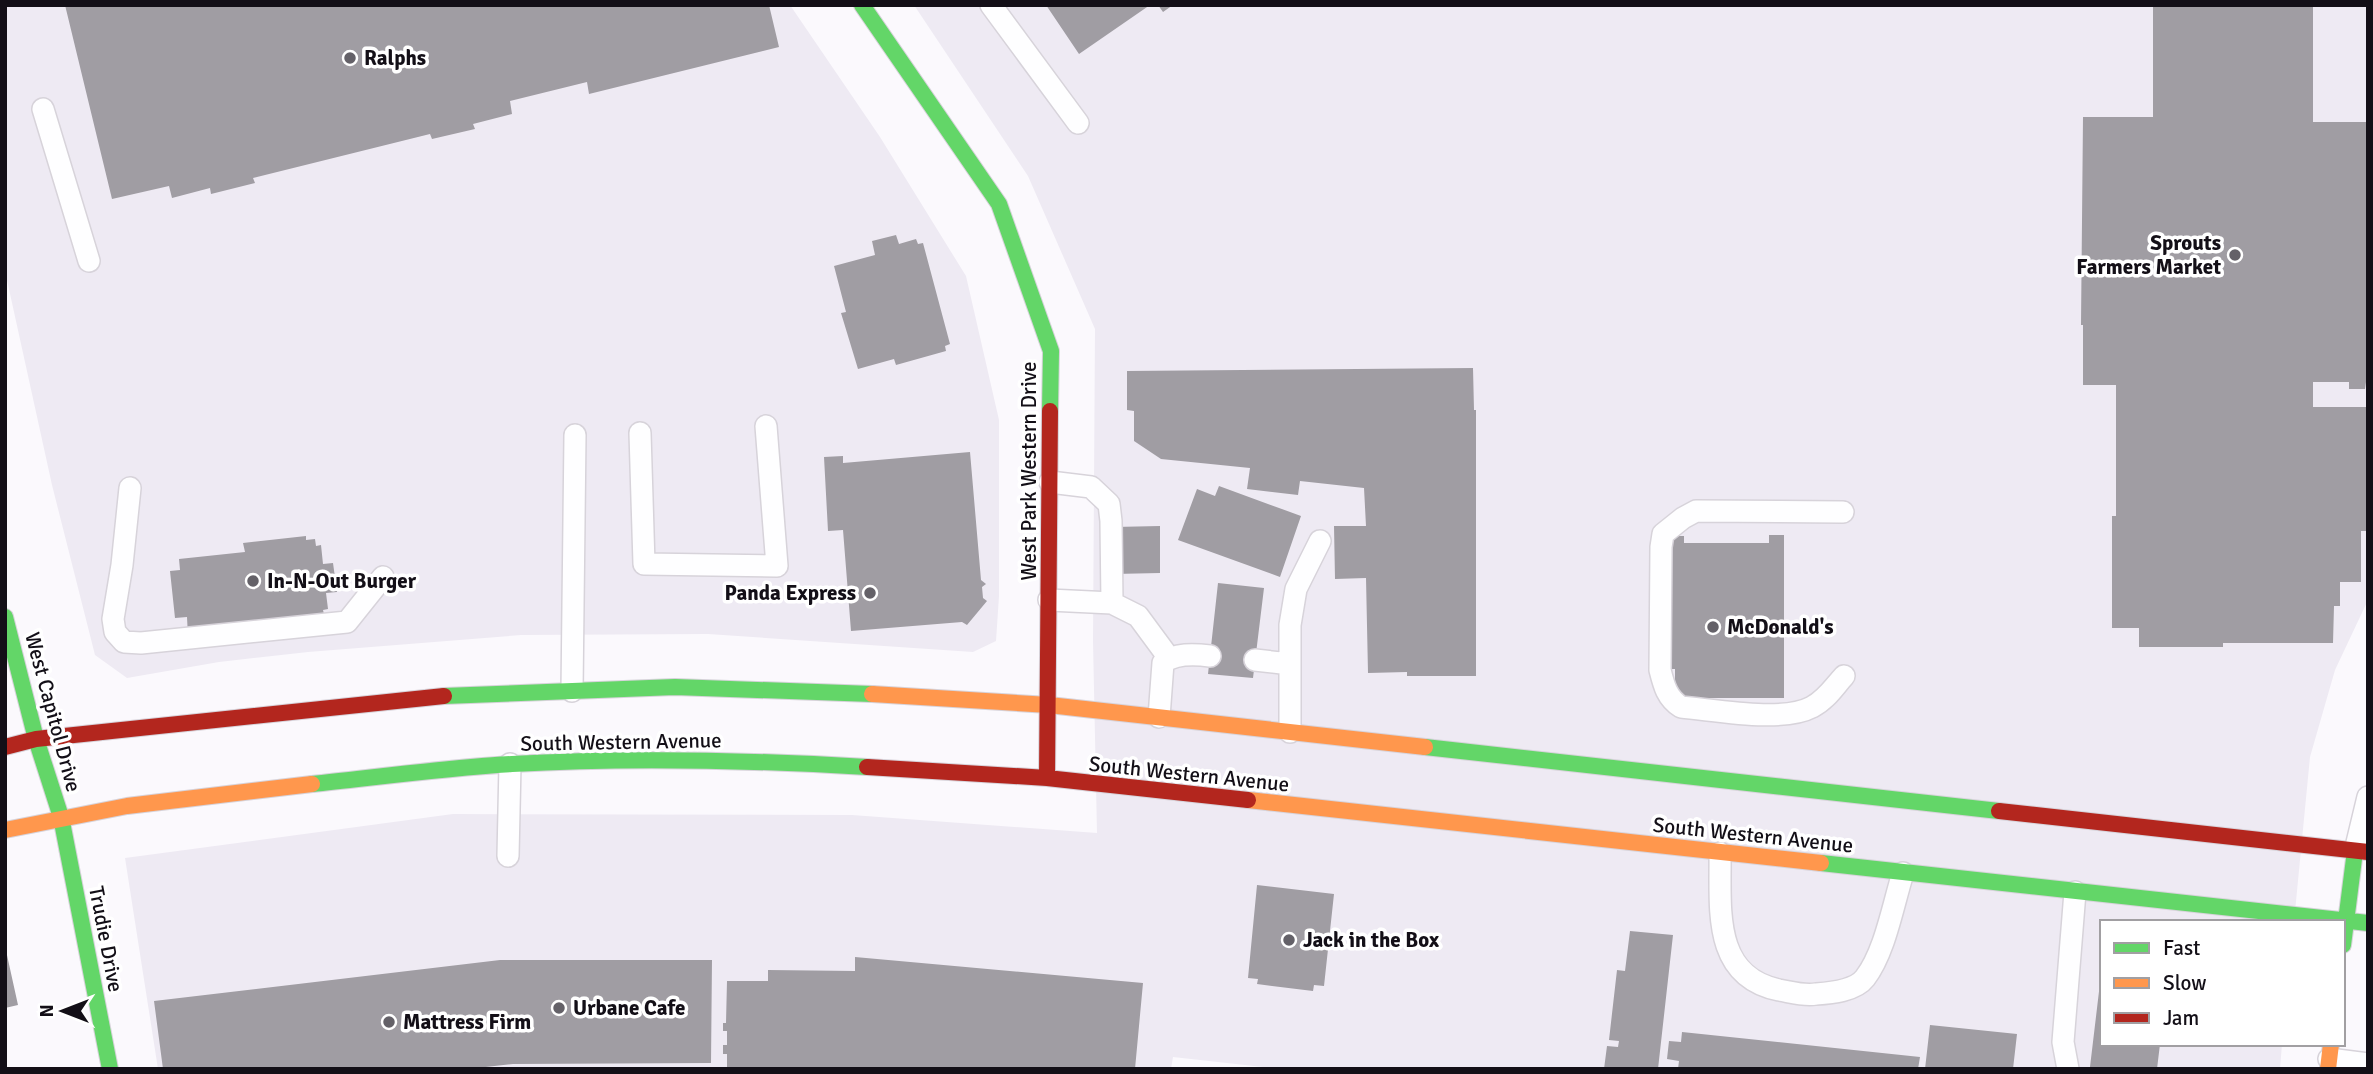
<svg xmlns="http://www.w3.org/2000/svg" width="2373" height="1074" viewBox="0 0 2373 1074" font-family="Signika,sans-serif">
  <rect width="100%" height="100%" fill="#fbf9fd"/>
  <path fill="#eeeaf3" d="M5,5H790L880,137L966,276L999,420V596L996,641L973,652L708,634L521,635L308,652L219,662L127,678L95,655L52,485L5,271Z
    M914,5H2368V600L2335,670L2310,757L2294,922H2102V1044H2282L2280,1069H1282L1173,1057L1171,1069H158L125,858L453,814L852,815L1097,833L1093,641L1095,329L1028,176Z"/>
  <path fill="#a09da3" d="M65,5H769L779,47L589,94L587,82L510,101L512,114L473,124L475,129L432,139L430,134L253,178L255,183L211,194L210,188L172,198L169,186L112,199Z
    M1046,5H1150L1079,54Z
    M1158,5H1173L1163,12Z
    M2153,5H2313V122H2368V382H2366L2365,389H2349V382H2313V407H2368V531H2361V582H2340V606H2334L2333,643H2223V647H2139V628H2112V516H2116V385H2083V325H2081L2083,117H2153Z
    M896,235L899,244L916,239L918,244L923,243L950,344L945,346L946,351L896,365L894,359L858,369L841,313L846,312L834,266L875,255L872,241Z
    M1473,368L1474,410H1476V676H1407V672L1368,673L1366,578L1335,579L1334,526H1366L1364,488L1300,481L1298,495L1247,489L1250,468L1161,459L1134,441V411L1127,410V371Z
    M970,452L981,580L986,584L982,587L983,598L987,601L967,625L962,622L851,631L843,530L828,531L824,457L843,456V463Z
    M1219,486L1301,516L1280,577L1178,540L1197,489L1215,496Z
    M1160,526V573L1114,574V527Z
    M1769,535H1784V698H1675V669H1664L1669,536H1684V543H1769Z
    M306,536V540L315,539L316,546L321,545L323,564L333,563L337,592L326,593L328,609L323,610L325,618L260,630L259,620L239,622L240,627L188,637L187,617L175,618L170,571L180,570L179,559L245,552L243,543Z
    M1218,583L1264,588L1253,678L1208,674Z
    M1257,885L1334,894L1324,986L1314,985L1313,991L1257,984L1258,979L1248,978Z
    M1630,931L1673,935L1658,1069H1604L1607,1046L1618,1047L1619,1041L1609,1040L1617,970L1625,971Z
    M5,946L18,1005L5,1008Z
    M855,957L1143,983L1135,1069H727V1054H723V1045H727V1031H723V1023H726L727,981H768V970L855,971Z
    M500,960H712L711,1063L513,1064L468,1069H163L154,1001Z
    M2100,983H2102V1044H2160L2157,1069L2090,1067Z
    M1930,1025L2017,1034L2013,1069H1925Z
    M1682,1032L1920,1057L1918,1069H1678L1679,1061L1667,1059L1669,1041L1681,1042Z"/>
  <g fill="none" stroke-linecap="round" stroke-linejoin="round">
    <g stroke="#d7d3da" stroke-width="24">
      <path id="lane" d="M991,5L1078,123
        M43,109L89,261
        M640,433L644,564L777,566L766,426
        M1050,482L1091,487L1109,504L1111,521L1112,603
        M130,488L122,565L113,619L115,632L124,642L141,643L347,622L383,577
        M1843,512L1696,511L1683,518L1663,534L1661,547L1660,670C1664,686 1667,698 1681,707C1716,710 1782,723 1812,707C1826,700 1834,687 1844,676
        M1049,600L1112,603L1138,616L1169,658
        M1255,660L1290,664
        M572,691L575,435
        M1159,717L1163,663C1175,653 1194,654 1210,656
        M1290,732V625L1296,589L1320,541
        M2355,851L2368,797
        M1720,853C1721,907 1711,976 1779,990C1791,992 1803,996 1816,994C1831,993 1855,991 1865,978C1885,952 1893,905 1903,873
        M508,856L510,764
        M2329,1059L2368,1064
        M2068,1069L2063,1042L2075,892"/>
    </g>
    <g stroke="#d7d3da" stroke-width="18">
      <path id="fast" d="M862,5L999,204L1051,351L1050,411
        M5,617L36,739L61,817L110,1069
        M444,696L675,687L872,694
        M1425,747L1999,811
        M312,784C378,777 445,768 512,764C630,757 749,760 867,767
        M1821,863L2368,923
        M2343,945L2355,851"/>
    </g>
    <g stroke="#d7d3da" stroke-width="18">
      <path id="slow" d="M872,694L1049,705L1425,747
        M1248,800L1821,863
        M5,830L127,806L312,784
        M2328,1069L2331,1044"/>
    </g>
    <g stroke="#d7d3da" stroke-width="18">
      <path id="jam" d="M5,747L36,739L444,696
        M867,767L1047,778L1248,800
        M1047,778L1050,411
        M1999,811L2368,852"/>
    </g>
    <use href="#lane" stroke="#fefeff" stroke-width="21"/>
    <use href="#fast" stroke="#63d668" stroke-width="16"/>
    <use href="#slow" stroke="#ff974d" stroke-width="16"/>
    <use href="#jam" stroke="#b3261e" stroke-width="16"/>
  </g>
  <g fill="#646168" stroke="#fff" stroke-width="2.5">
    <circle cx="350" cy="58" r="7"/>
    <circle cx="2235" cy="255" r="7"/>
    <circle cx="253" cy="581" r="7"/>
    <circle cx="870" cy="593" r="7"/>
    <circle cx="1713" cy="627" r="7"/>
    <circle cx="1289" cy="940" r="7"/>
    <circle cx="559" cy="1008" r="7"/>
    <circle cx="389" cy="1022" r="7"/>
  </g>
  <g text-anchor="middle" stroke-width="7" stroke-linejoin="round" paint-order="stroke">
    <g font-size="21" font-weight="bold" fill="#130f17" stroke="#fff" text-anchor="start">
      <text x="364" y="65">Ralphs</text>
      <text x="2221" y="250" text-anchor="end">Sprouts<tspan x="2221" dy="24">Farmers Market</tspan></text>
      <text x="267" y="588">In-N-Out Burger</text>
      <text x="856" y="600" text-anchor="end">Panda Express</text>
      <text x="1727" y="634">McDonald's</text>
      <text x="1303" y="947">Jack in the Box</text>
      <text x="573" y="1015">Urbane Cafe</text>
      <text x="403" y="1029">Mattress Firm</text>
    </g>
    <g font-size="21" fill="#130f17" stroke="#fff">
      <text transform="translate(1029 471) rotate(-90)" y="7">West Park Western Drive</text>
      <text transform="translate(53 712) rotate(75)" y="7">West Capitol Drive</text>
      <text transform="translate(621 742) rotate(-1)" y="7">South Western Avenue</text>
      <text transform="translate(1189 774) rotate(6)" y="7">South Western Avenue</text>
      <text transform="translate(1753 835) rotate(6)" y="7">South Western Avenue</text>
      <text transform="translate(106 939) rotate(79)" y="7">Trudie Drive</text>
    </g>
  </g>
  <rect width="2373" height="1074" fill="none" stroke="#130f17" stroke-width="14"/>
  <rect x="2100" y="920" width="245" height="126" fill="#ffffff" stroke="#a19fa2" stroke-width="2"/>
  <rect x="2114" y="943" width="35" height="10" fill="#63d668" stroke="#a19fa2" stroke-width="2"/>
  <text x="2163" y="955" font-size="21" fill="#130f17">Fast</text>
  <rect x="2114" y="978" width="35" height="10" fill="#ff974d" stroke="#a19fa2" stroke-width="2"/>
  <text x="2163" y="990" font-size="21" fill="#130f17">Slow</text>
  <rect x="2114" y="1013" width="35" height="10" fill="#b3261e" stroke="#a19fa2" stroke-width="2"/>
  <text x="2163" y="1025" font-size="21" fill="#130f17">Jam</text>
  <g transform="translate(63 1011) rotate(270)" stroke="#ffffff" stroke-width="5" paint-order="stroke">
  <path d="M0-5L12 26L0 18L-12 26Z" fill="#130f17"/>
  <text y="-10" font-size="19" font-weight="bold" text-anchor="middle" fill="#130f17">N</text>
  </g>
</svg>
